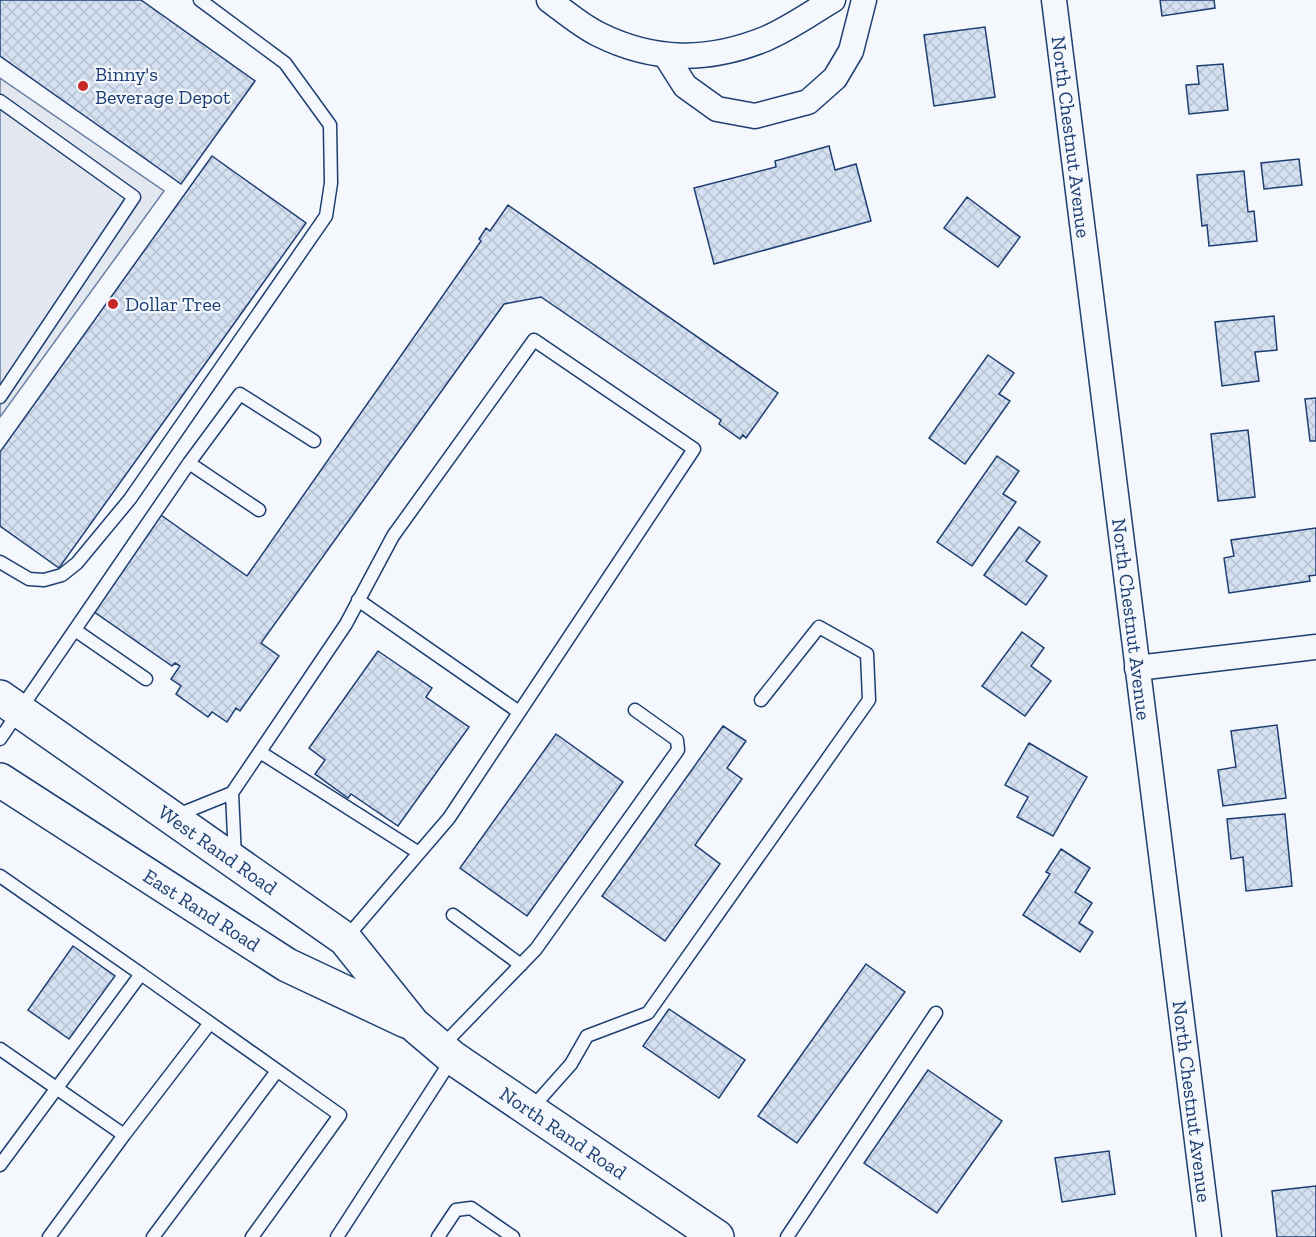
<svg xmlns="http://www.w3.org/2000/svg" width="1316" height="1237" viewBox="0 0 1316 1237" font-family="'Zilla Slab',serif">
  <defs>
    <pattern id="building-cross-hatch" width="8" height="8" patternUnits="userSpaceOnUse" patternTransform="scale(1.5)"><rect width="8" height="8" fill="#d5e0f0"/><path d="M0 0l8 8M0 8l8-8" fill="none" stroke="#b6c1d1"/></pattern>
  </defs>
  <rect width="100%" height="100%" fill="#f4f7fb"/>
  <path fill="#e3e8f0" stroke="#687fa3" stroke-width="1.5" d="M0,78L164,191L0,417Z"/>
  <path fill="url(#building-cross-hatch)" stroke="#1d3f73" stroke-width="1.5" d="M0,0H141L255,81L181,184L0,56Z
    M1160,0H1214L1215,8L1162,16Z
    M985,27L995,97L934,106L924,35Z
    M1223,64L1228,110L1189,114L1186,85L1199,84L1197,66Z
    M829,146L835,170L856,164L871,221L714,264L694,188L776,167L775,161Z
    M212,156L306,223L59,568L0,526V452Z
    M1299,159L1302,185L1264,189L1261,163Z
    M1244,171L1248,212L1254,211L1257,241L1209,246L1207,225L1202,226L1197,175Z
    M967,197L1020,237L998,267L944,228Z
    M508,205L778,393L746,438L743,435L740,439L719,424L721,420L541,297L504,304L261,643L279,656L240,711L236,708L227,722L212,712L208,717L176,694L181,686L171,679L180,666L175,663L172,666L90,609L158,513L247,576L481,241L479,239L486,228L490,231Z
    M1274,316L1277,350L1255,352L1259,381L1222,386L1215,322Z
    M988,355L1014,373L999,394L1010,401L965,464L929,438Z
    M1316,398V441H1310L1305,399Z
    M1248,430L1255,497L1218,501L1211,434Z
    M997,456L1019,471L1003,494L1016,502L972,566L937,542Z
    M1019,527L1040,542L1026,561L1047,576L1026,605L984,575Z
    M1316,528V575L1309,576L1310,581L1229,593L1224,558L1234,556L1231,540Z
    M1022,632L1044,648L1031,666L1051,681L1025,716L982,686Z
    M378,651L432,688L426,697L469,727L398,826L351,794L348,798L315,774L325,760L309,748Z
    M1277,725L1286,798L1223,806L1218,770L1236,767L1231,731Z
    M723,726L746,741L727,768L742,779L695,845L720,864L665,941L602,896Z
    M556,734L623,782L527,916L460,868Z
    M1029,743L1087,777L1053,836L1017,817L1028,797L1005,785Z
    M1285,814L1292,886L1246,891L1243,857L1231,859L1227,819Z
    M1061,849L1090,868L1075,892L1092,903L1079,923L1093,932L1080,952L1023,915L1050,874L1046,872Z
    M73,946L115,976L69,1039L28,1010Z
    M866,964L905,992L797,1143L758,1116Z
    M669,1009L745,1060L719,1098L643,1046Z
    M928,1070L1002,1121L937,1213L864,1163Z
    M1109,1151L1115,1194L1062,1202L1055,1158Z
    M1316,1186V1237H1277L1272,1191Z"/>
  <g fill="none" stroke-linecap="round" stroke-linejoin="round">
    <g stroke="#1d3f73" stroke-width="15">
      <path id="service" d="M0,101L134,197L0,397
        M189,463L240,394L314,441
        M0,562L29,579L44,580L62,575L77,563L130,499L326,216L331,183L330,125L285,63L200,0
        M358,600L519,712
        M75,630L146,679
        M0,739L189,463L259,510
        M260,752L419,853
        M232,793L235,858
        M175,816L232,793L346,624L393,536L534,340L694,449L449,818L346,938
        M0,876L141,974L0,1165
        M453,915L521,965
        M141,974L340,1115L252,1237
        M442,1046L536,949L678,750L677,740L635,710
        M0,1049L124,1135L49,1237
        M531,1109L571,1064L587,1036L648,1013L869,700L867,654L819,627L761,700
        M124,1135L210,1023
        M153,1237L277,1071
        M337,1237L452,1059
        M438,1237L456,1210L471,1208L513,1237
        M787,1237L936,1013"/>
    </g>
    <g stroke="#1d3f73" stroke-width="27">
      <g id="minor">
        <path d="M549,0C564,11 580,25 598,34C654,62 708,62 765,39C789,29 811,13 833,0"/>
        <path id="s1" d="M1054,0L1209,1237"/>
        <path d="M666,56L685,86L717,109L755,116L808,102L835,78L851,51L864,0"/>
        <path d="M1137,668L1316,647"/>
      </g>
    </g>
    <g stroke="#1d3f73" stroke-width="36">
      <g id="primary">
        <path id="s2" d="M0,697L345,939L413,1024L453,1058L717,1237"/>
        <path id="s3" d="M0,780L287,965L406,1021"/>
      </g>
    </g>
    <use href="#service" stroke="#f4f7fb" stroke-width="12"/>
    <use href="#minor" stroke="#f4f7fb" stroke-width="24"/>
    <use href="#primary" stroke="#f4f7fb" stroke-width="33"/>
  </g>
  <g fill="#c62828" stroke="#f4f7fb" stroke-width="2">
    <circle cx="83" cy="86" r="6"/>
    <circle cx="113" cy="304" r="6"/>
  </g>
  <g text-anchor="middle" stroke-width="4.5" stroke-linejoin="round" paint-order="stroke">
    <g font-size="20" fill="#1d3f73" stroke="#f4f7fb" text-anchor="start">
      <text x="95" y="81">Binny's<tspan x="95" dy="23">Beverage Depot</tspan></text>
      <text x="125" y="311">Dollar Tree</text>
    </g>
    <g font-size="20" fill="#1d3f73" stroke="#f4f7fb">
      <text dy="7" stroke="none"><textPath href="#s1" startOffset="138">North Chestnut Avenue</textPath></text>
      <text dy="7" stroke="none"><textPath href="#s1" startOffset="624">North Chestnut Avenue</textPath></text>
      <text dy="7" stroke="none"><textPath href="#s2" startOffset="266">West Rand Road</textPath></text>
      <text dy="7" stroke="none"><textPath href="#s3" startOffset="240">East Rand Road</textPath></text>
      <text dy="7" stroke="none"><textPath href="#s1" startOffset="1110">North Chestnut Avenue</textPath></text>
      <text dy="7" stroke="none"><textPath href="#s2" startOffset="716">North Rand Road</textPath></text>
    </g>
  </g>
</svg>
